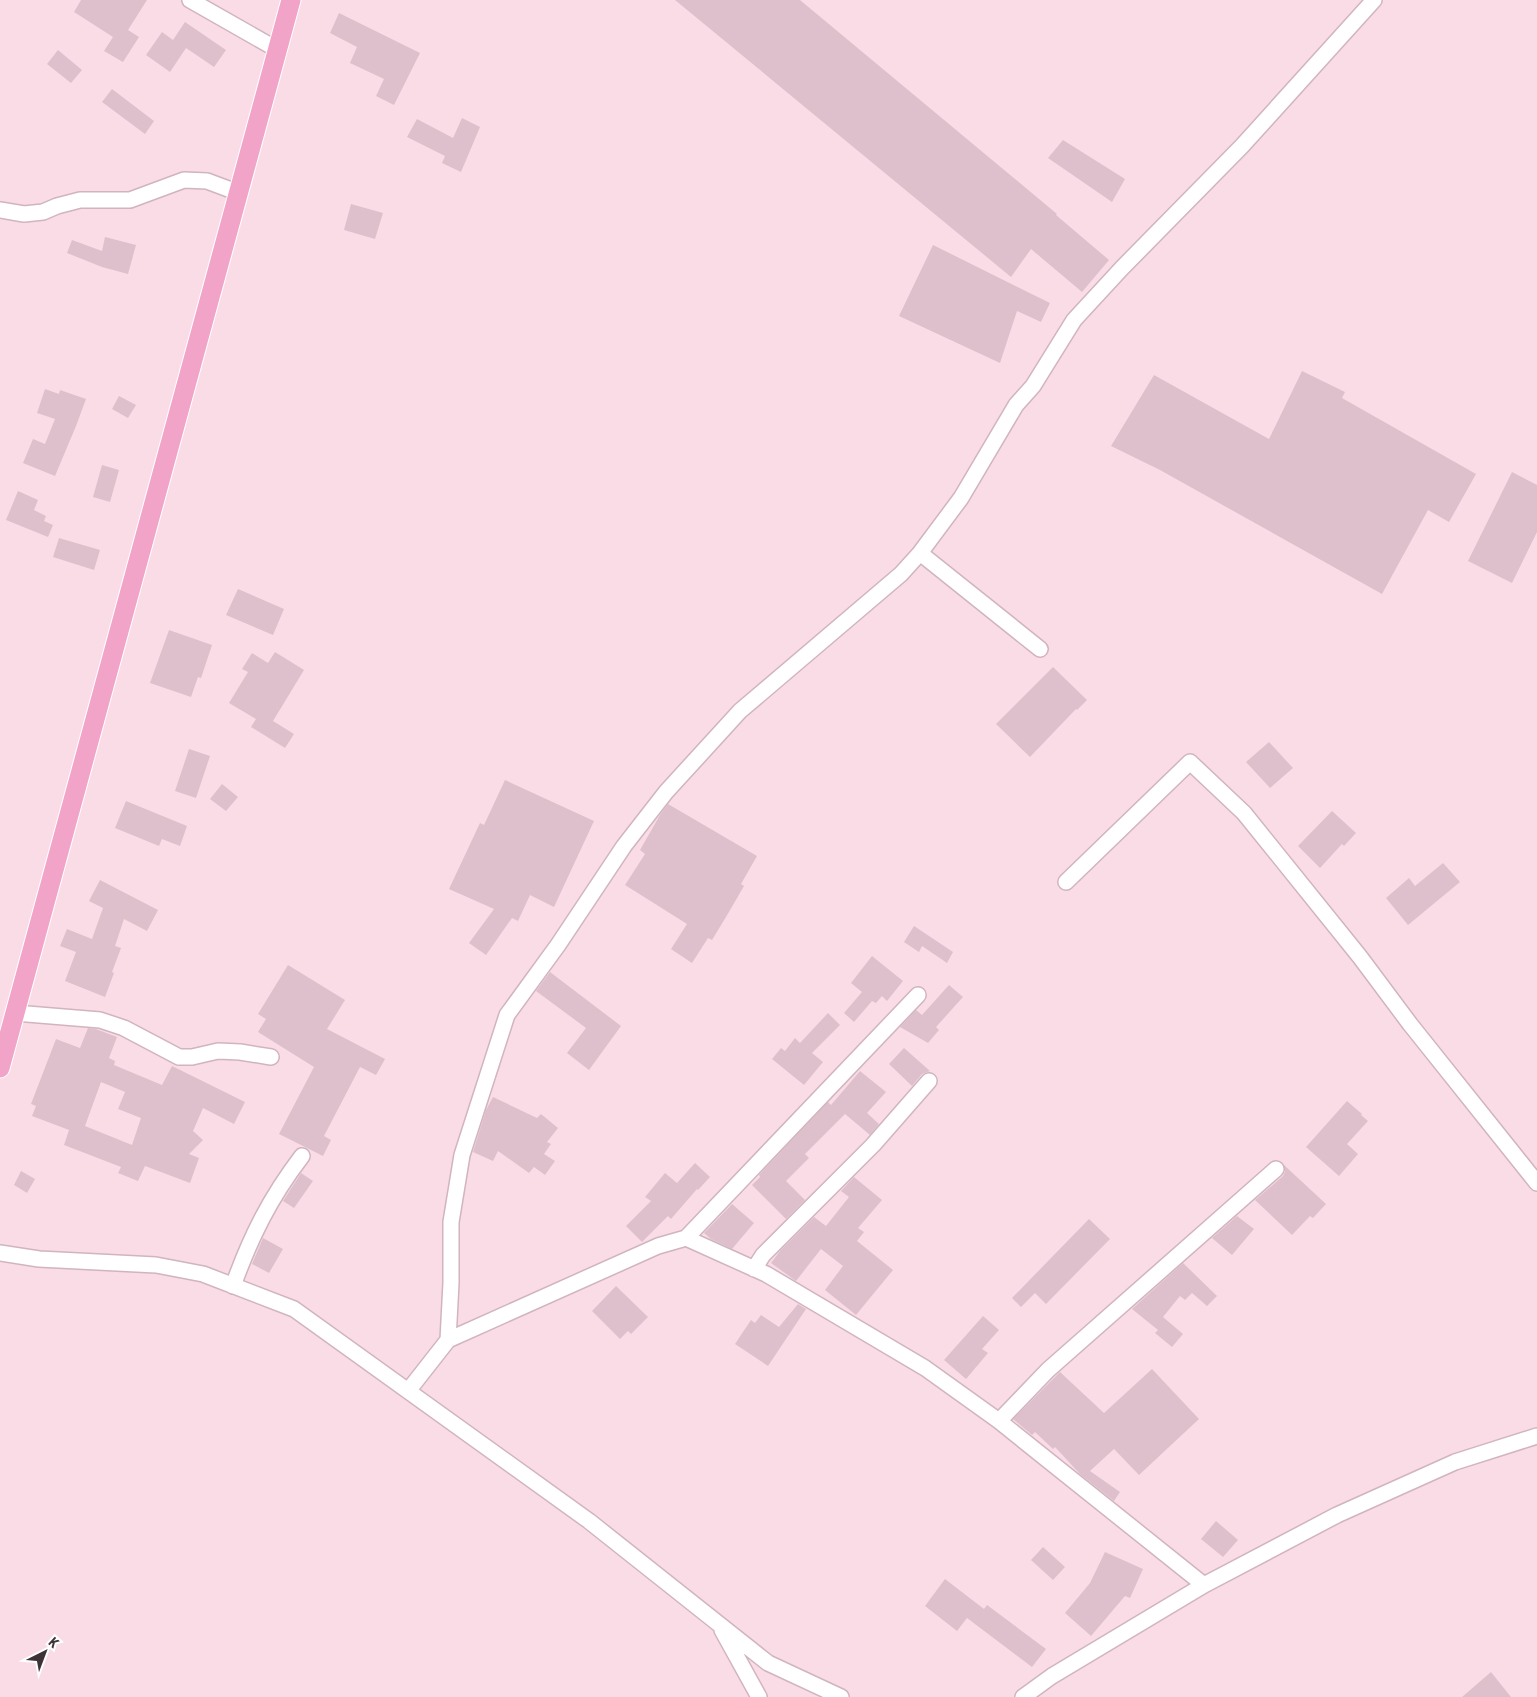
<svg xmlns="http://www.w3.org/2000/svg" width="1537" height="1697" viewBox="0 0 1537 1697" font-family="'Roboto Condensed',sans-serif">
  <rect width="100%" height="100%" fill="#fadce7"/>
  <path fill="#ddc0cb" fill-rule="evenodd" d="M81,0H147L128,30L139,37L123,62L104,51L113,37L74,12Z
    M675,0H800L1057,214L1056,215L1109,260L1082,292L1031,249L1011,277Z
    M339,13L420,53L394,105L376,96L384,79L350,63L357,47L330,33Z
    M185,22L226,50L214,67L186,48L170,72L146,55L162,32L173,40Z
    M58,50L82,70L71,83L47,64Z
    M112,89L154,121L145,134L102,102Z
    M462,118L480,127L461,172L442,163L445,156L407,137L417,119L453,138Z
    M1063,140L1125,179L1112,202L1048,158Z
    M351,204L383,213L375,239L344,230Z
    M105,237L136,245L128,274L102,267L67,253L72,240L102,251Z
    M933,245L1050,303L1041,322L1017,311L1000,363L899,316Z
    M1302,371L1345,392L1342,398L1476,474L1449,522L1428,510L1382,594L1160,470L1111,446L1154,375L1269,439Z
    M45,389L59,394L60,390L86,399L76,426L55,476L23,463L33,439L45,444L55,419L37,413Z
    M119,396L136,405L128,418L112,409Z
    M102,465L119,470L110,502L93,497Z
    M1512,472L1537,485V532L1512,583L1468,561Z
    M18,491L38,500L34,510L46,516L44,521L53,525L48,537L6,520Z
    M59,538L100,550L94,570L53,557Z
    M238,589L284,609L273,635L226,615Z
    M169,630L212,645L201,678L198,677L191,697L150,683Z
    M275,652L304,670L273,721L294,734L285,748L251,727L256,719L229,703L248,672L242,669L252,653L268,663Z
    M1053,667L1087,700L1077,710L1076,709L1030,757L996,724Z
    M1269,742L1293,768L1270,788L1246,762Z
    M189,749L210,756L196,798L175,791Z
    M505,780L594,821L554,907L530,895L518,921L512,918L486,955L469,943L494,909L449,889L480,823L484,825Z
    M222,784L238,797L226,811L210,799Z
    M126,801L187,826L180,846L162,839L159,846L115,828Z
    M668,804L757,856L741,884L744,886L726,917L712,940L708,938L692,963L671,949L687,924L625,885L645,854L640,850L660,815Z
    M1332,811L1356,833L1344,846L1342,844L1320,868L1298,846Z
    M1443,863L1460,882L1408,925L1386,898L1409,878L1415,886Z
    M100,880L158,910L147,931L124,919L115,946L121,948L112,972L114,973L105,997L65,981L76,952L60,946L67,929L92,939L103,908L89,901Z
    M914,926L953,952L947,963L922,946L919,952L904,942Z
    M872,956L903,981L887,1001L882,996L876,1003L872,1001L854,1022L844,1013L862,992L851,983Z
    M288,965L345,1000L327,1029L385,1059L376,1075L360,1067L324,1136L331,1140L323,1156L279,1134L314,1067L258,1032L266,1019L258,1014Z
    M550,972L621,1026L589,1070L567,1053L586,1028L536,991Z
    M949,985L963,997L936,1027L939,1030L928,1043L900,1027L916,1010L922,1015Z
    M828,1013L840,1025L812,1053L823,1062L804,1085L772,1059L781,1048L785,1051L795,1038L800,1043Z
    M88,1028L96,1029L117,1037L109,1058L115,1061L114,1065L162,1085L172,1066L245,1102L234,1124L203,1108L193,1131L203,1140L189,1154L199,1158L190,1183L145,1166L138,1181L118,1173L121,1167L64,1145L69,1130L32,1116L36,1106L31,1104L56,1039L80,1048ZM101,1082L125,1092L118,1109L141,1118L132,1145L85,1126Z
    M904,1048L930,1071L922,1074L912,1086L889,1064Z
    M860,1071L886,1092L867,1113L879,1124L870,1135L845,1114L805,1154L809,1158L786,1181L805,1200L786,1219L752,1185L760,1177L759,1175L828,1102L831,1105Z
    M493,1097L537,1118L541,1114L558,1128L547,1142L551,1144L544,1154L555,1161L545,1175L534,1167L529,1173L498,1151L493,1161L473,1152L486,1110Z
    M1347,1101L1362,1114L1361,1115L1368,1121L1347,1144L1358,1154L1339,1176L1306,1147Z
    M695,1163L710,1177L698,1190L697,1189L671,1219L668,1216L642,1242L626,1226L651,1201L645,1197L665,1173L677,1183Z
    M1284,1165L1326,1204L1313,1218L1310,1216L1292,1235L1255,1200L1283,1176L1285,1172Z
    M21,1171L35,1179L27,1193L14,1185Z
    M301,1173L313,1181L294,1208L283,1201Z
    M854,1177L882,1200L858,1228L864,1232L857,1241L893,1270L856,1315L825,1290L843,1266L821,1249L796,1281L771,1263L780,1251L814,1217L826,1226L849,1197L841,1191Z
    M732,1204L754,1223L732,1249L711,1239L704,1233Z
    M1237,1216L1254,1229L1232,1255L1212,1238Z
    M1089,1219L1110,1239L1046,1304L1035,1293L1021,1307L1012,1298Z
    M263,1238L283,1249L269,1273L252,1264Z
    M1183,1263L1217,1296L1207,1306L1192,1293L1185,1300L1180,1296L1163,1317L1183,1334L1172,1347L1155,1333L1158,1330L1132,1309Z
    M616,1286L648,1317L631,1334L628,1331L620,1339L592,1311Z
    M798,1304L806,1309L768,1366L735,1344L751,1320L755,1323L761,1315L779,1327Z
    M983,1316L999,1330L982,1349L988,1353L966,1379L944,1360Z
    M1152,1369L1199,1419L1139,1475L1114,1449L1090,1471L1120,1492L1114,1501L1080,1474L1055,1447L1053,1449L1035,1432L1032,1435L1013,1419L1060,1372L1104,1413Z
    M1216,1521L1238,1540L1223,1557L1201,1539Z
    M1043,1547L1065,1567L1053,1580L1031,1560Z
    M1105,1552L1143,1569L1130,1598L1125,1596L1091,1636L1065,1613L1090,1583Z
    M945,1579L984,1609L987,1605L1046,1649L1032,1667L967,1618L957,1631L925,1606Z
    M1491,1672L1511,1697H1462Z"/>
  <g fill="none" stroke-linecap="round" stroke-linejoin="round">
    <g stroke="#d1b4bf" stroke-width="18">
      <path id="minor" d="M190,0L278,50
        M0,210L24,214L43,212L57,206L80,200H130L184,180L207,181L239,193
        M920,553L1040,649
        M1066,882L1190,762L1244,813L1360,957L1410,1024L1537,1183
        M15,1013L100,1020L124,1028L179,1057H192L218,1051L240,1052L271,1057
        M686,1238L766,1274L925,1368L999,1421L1204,1585
        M0,1253L39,1259L156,1265L203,1274L294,1309L589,1521L768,1663L841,1697
        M754,1269L763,1255L873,1145L929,1081
        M233,1286C251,1236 270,1198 302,1156
        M448,1340L658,1246L686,1238L918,995
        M408,1391L448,1340L451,1283V1222L462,1155L507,1015L558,945L624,846L666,792L740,711L901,574L920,553L961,498L1016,405L1033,386L1074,320L1122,268L1242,146L1374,0
        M999,1421L1048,1370L1276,1169
        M722,1630L759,1697
        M1023,1697L1052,1676L1204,1585L1337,1515L1455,1462L1537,1436"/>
    </g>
    <g stroke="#fff" stroke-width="21">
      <path id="major" d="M0,1068L291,0"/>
    </g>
    <use href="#minor" stroke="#fff" stroke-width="15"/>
    <use href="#major" stroke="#f1a4c8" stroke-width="19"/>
  </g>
  <g transform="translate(45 1652) rotate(42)" stroke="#ffffff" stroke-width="4" paint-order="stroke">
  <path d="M0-4L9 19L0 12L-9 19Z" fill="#3e3236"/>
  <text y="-8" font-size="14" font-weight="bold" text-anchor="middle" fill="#3e3236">K</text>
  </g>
</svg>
